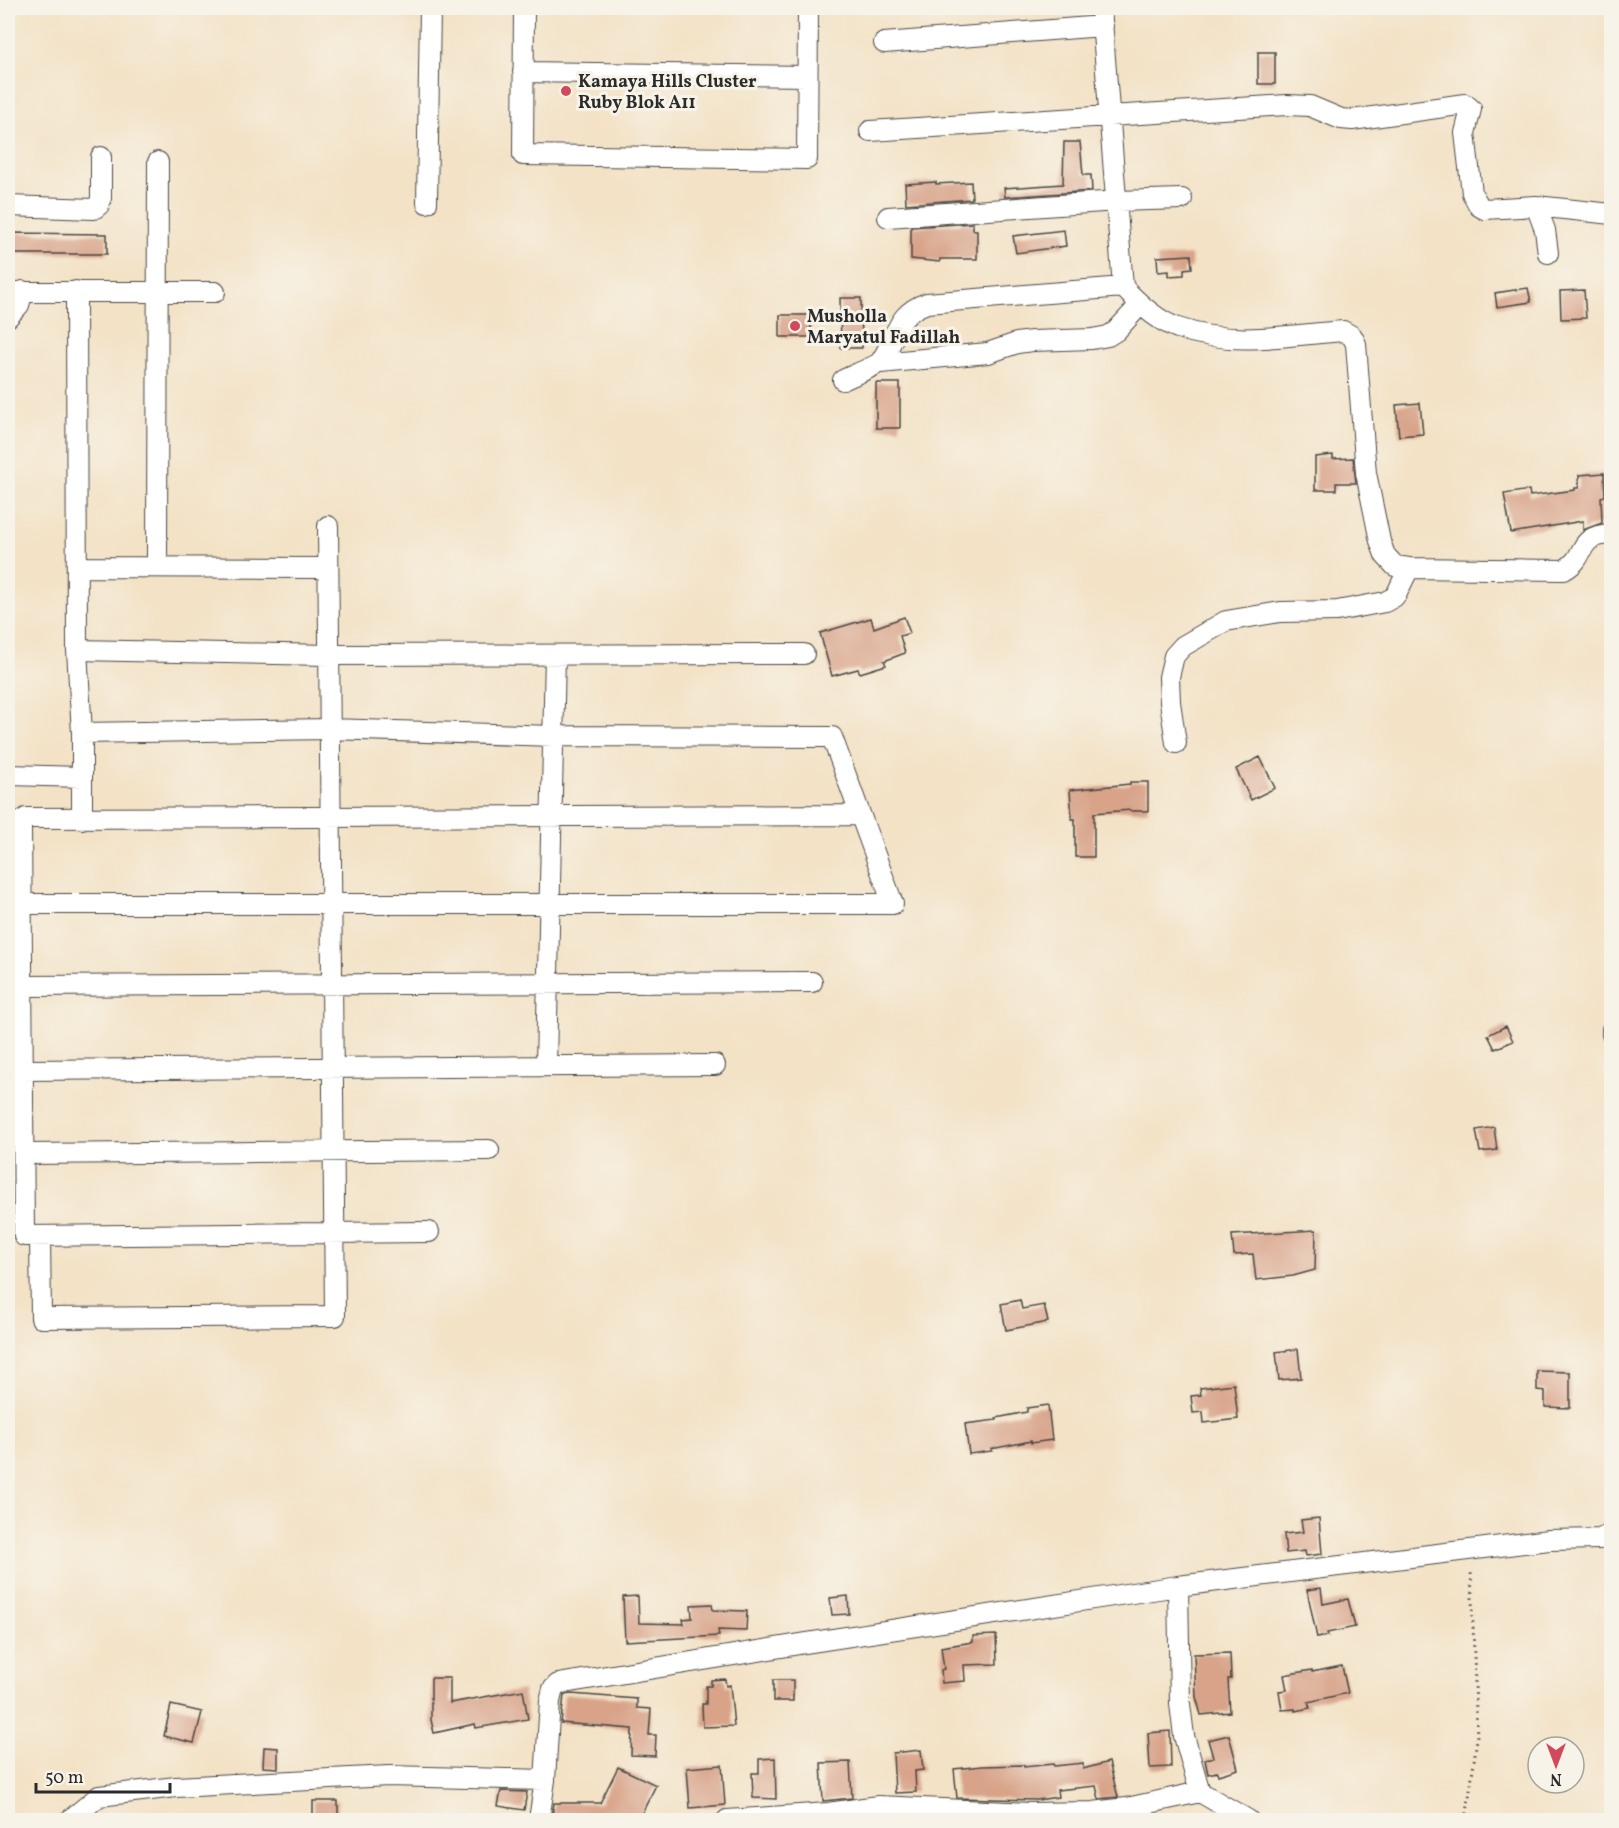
<svg xmlns="http://www.w3.org/2000/svg" width="1619" height="1828" viewBox="0 0 1619 1828" font-family="Vollkorn,serif">
  <rect width="100%" height="100%" fill="#f7f3e8"/>
  <filter id="ink" filterUnits="userSpaceOnUse"><feTurbulence type="fractalNoise" baseFrequency=".0167" numOctaves="2"/><feDisplacementMap in="SourceGraphic" scale="12" xChannelSelector="R" yChannelSelector="G"/><feConvolveMatrix kernelMatrix="1 2 1 2 8 2 1 2 1" color-interpolation-filters="sRGB"/></filter>
  <filter id="wash" filterUnits="userSpaceOnUse"><feTurbulence type="fractalNoise" baseFrequency=".008" numOctaves="4" result="noise"/><feDisplacementMap in="SourceGraphic" scale="24" xChannelSelector="R" yChannelSelector="G"/><feGaussianBlur stdDeviation="1.35" result="paint"/><feColorMatrix in="noise" values="0 0 0 0 0 0 0 0 0 0 0 0 0 0 0 0 0 1.4 0 .05"/><feComposite in="paint" operator="in"/></filter>
  <g filter="url(#wash)">
    <rect width="100%" height="100%" fill="#f3e2c6"/>
    <g id="blocks">
      <path fill="#d8a389" d="M1258,52H1275V84H1258Z
        M1064,142H1080L1083,175H1091L1092,191L1005,197L1004,188L1063,184Z
        M936,182V184L971,182L972,199L906,204L905,184Z
        M973,223V230H977V259H940V262L911,259V227Z
        M1064,230L1066,246L1016,253L1013,236Z
        M8,233L107,234V254H8Z
        M1191,255L1192,268L1184,269V275L1169,276V271L1158,272L1157,257Z
        M1528,288L1531,302L1497,307L1495,293Z
        M1584,290L1586,318L1561,319L1560,291Z
        M840,298H861L862,348H841Z
        M780,315H811V337H780Z
        M876,383H900V428H876Z
        M1420,403L1423,434L1399,436L1396,405Z
        M1333,455V459L1353,458L1356,483H1336V490H1315V457Z
        M1604,473L1605,496L1601,497L1602,523L1583,530V521L1511,533L1504,494L1529,490L1530,496L1575,490V488H1579V475Z
        M904,617L910,633L900,636L905,653L884,661L886,665L860,673L858,669L832,676L820,633L871,618L874,628Z
        M1260,757L1275,788L1251,800L1236,769Z
        M1130,782H1148V811H1130V810L1094,813V857H1075V819H1072L1070,790L1130,784Z
        M1506,1026L1513,1041L1495,1049L1488,1035Z
        M1494,1127L1497,1150L1480,1152L1476,1130Z
        M1316,1230L1315,1270L1293,1276L1256,1280L1253,1254L1234,1255L1232,1235Z
        M1020,1300L1022,1309L1044,1305L1048,1322L1006,1330L1001,1304Z
        M1298,1349L1301,1378L1279,1380L1276,1352Z
        M1537,1371L1570,1372V1408L1545,1407V1391L1537,1390Z
        M1234,1384L1238,1419L1204,1423L1203,1412L1193,1413L1191,1396L1201,1395L1200,1388Z
        M1048,1405L1052,1440L1031,1443V1441L991,1449L992,1451L969,1454L965,1424L997,1420L996,1418L1027,1412V1408Z
        M1319,1518L1322,1554L1306,1556L1305,1551L1286,1553L1284,1534L1303,1532L1301,1520Z
        M1321,1588L1323,1604L1348,1599L1355,1627L1327,1633L1328,1636L1317,1638L1307,1590Z
        M638,1596L639,1623L684,1624L683,1619L692,1618L691,1605L712,1604L713,1610L747,1611L746,1631L718,1630L719,1636L625,1641L623,1597Z
        M848,1596L849,1614L832,1615L830,1598Z
        M996,1635L997,1664L964,1665L965,1681L942,1683L941,1670L944,1669L941,1647L973,1642V1636Z
        M1230,1653L1231,1679H1228L1230,1712L1201,1715L1196,1697L1194,1654Z
        M1342,1666L1348,1693L1308,1702L1310,1708L1295,1711V1709L1282,1710L1279,1691L1287,1690L1284,1675L1312,1670V1672Z
        M431,1678H450V1703L523,1690L528,1719L476,1728L475,1724L434,1733L431,1720Z
        M725,1679L726,1686L730,1685L734,1726L703,1727L702,1704H706V1686H711V1680Z
        M773,1680H793V1701H773Z
        M571,1694L637,1699V1708L651,1709L649,1735H656L655,1756L631,1755L632,1729L561,1723L564,1695Z
        M171,1705L202,1712L194,1743L164,1736Z
        M1170,1731L1171,1767L1150,1768L1148,1733Z
        M1229,1735L1238,1769L1218,1775L1217,1772L1208,1774L1205,1760L1213,1757L1208,1740Z
        M264,1747L278,1748V1768L263,1767Z
        M921,1750L923,1770L915,1771L916,1792L895,1793L893,1753Z
        M775,1758L776,1799L753,1798L752,1773H759V1759Z
        M850,1762L852,1798L823,1801L821,1763Z
        M1109,1762L1118,1797L1099,1799L1096,1786L1057,1790L1058,1797L1037,1800L957,1798L954,1769L983,1766L1024,1765V1767L1053,1764L1054,1766L1083,1763V1769Z
        M722,1765L725,1805L690,1808L687,1768Z
        M618,1767L656,1785L638,1821H551L554,1803H600Z
        M501,1791L527,1792L524,1810L498,1806Z
        M313,1801H338V1821H313Z"/>
    </g>
  </g>
  <g filter="url(#ink)">
    <use href="#blocks" fill-opacity="0" stroke="#494642" stroke-width="1.5"/>
    <g fill="none" stroke-linecap="round" stroke-linejoin="round">
      <g stroke="#494642" stroke-width="22">
        <path id="minor" d="M524,8L523,155L807,159L808,8
          M1101,8L1123,287C1138,303 1157,321 1178,328C1231,347 1289,335 1343,331L1352,336L1356,344L1366,473L1380,541L1385,555L1395,566L1409,568L1564,570C1590,556 1573,536 1612,534
          M884,43L1103,26
          M523,72L807,76
          M870,131L1287,105L1310,106L1341,119L1352,120L1465,104L1471,109L1465,133L1472,193L1479,206L1484,209L1536,206L1545,230L1548,253
          M427,203L430,8
          M8,206L94,209L99,205L101,198V157
          M1536,206L1612,214
          M888,217L1117,201L1182,199
          M76,291L77,650
          M8,292H215
          M8,317L19,305L23,291
          M880,363L988,353L1017,343L1032,341L1092,339L1108,336L1116,331L1140,305
          M843,380C850,376 877,366 881,361C898,336 895,314 927,303L1123,287
          M77,567L328,568
          M157,567L158,162
          M1176,743L1170,702L1169,677L1174,656L1183,646L1226,621L1280,612L1337,611L1385,602L1394,597L1397,593L1409,568
          M8,775L82,777
          M82,819V733L77,650L329,655L804,654
          M21,904H893L832,737L553,736L330,729L82,733
          M21,986L812,982
          M1612,1030V1034
          M546,1066L555,655
          M22,1070L715,1065
          M24,1154L489,1150
          M429,1232L24,1236L21,822L26,818L860,815
          M40,1236L41,1318L335,1316L328,526
          M1178,1586L1180,1704L1184,1736L1200,1792
          M70,1820L99,1796L176,1787L389,1776L545,1780
          M539,1820L545,1780L550,1701L553,1689L558,1684L806,1643L1178,1586L1549,1540L1600,1539L1612,1533
          M727,1820L828,1813L878,1806L1029,1813L1093,1812L1127,1808L1200,1792L1248,1820"/>
      </g>
      <path stroke="#494642" stroke-width="3" stroke-dasharray="1.5 4.5" stroke-linecap="butt" d="M1466,1820L1477,1739L1471,1569"/>
      <use href="#minor" stroke="#fff" stroke-width="20"/>
    </g>
  </g>
  <g fill="#d1495b" stroke="#f7f3e8" stroke-width="2">
    <circle cx="566" cy="91" r="6"/>
    <circle cx="795" cy="326" r="6"/>
  </g>
  <g text-anchor="middle" stroke-width="6" stroke-linejoin="round" paint-order="stroke">
    <g font-size="18" font-weight="bold" fill="#2b2b2b" stroke="#f7f3e8" text-anchor="start">
      <text x="578" y="87">Kamaya Hills Cluster<tspan x="578" dy="21">Ruby Blok A11</tspan></text>
      <text x="807" y="322">Musholla<tspan x="807" dy="21">Maryatul Fadillah</tspan></text>
    </g>
  </g>
  <rect width="1619" height="1828" fill="none" stroke="#f7f3e8" stroke-width="30"/>
  <g transform="translate(1556 1765) rotate(180)"><circle r="28" fill="#f7f3e8" stroke="#a5a39c" stroke-width="1.5"/>
  <path d="M0-4.5L10 22L0 15L-10 22Z" fill="#d1495b"/>
  <text y="-9" font-size="16" font-weight="bold" text-anchor="middle" fill="#2b2b2b">N</text>
  </g>
  <path d="M36 1783v9h134v-9" fill="none" stroke="#2b2b2b" stroke-width="3"/>
  <text x="45" y="1783" font-size="18" fill="#2b2b2b" stroke="#f7f3e8" stroke-width="4.5" paint-order="stroke">50 m</text>
</svg>
